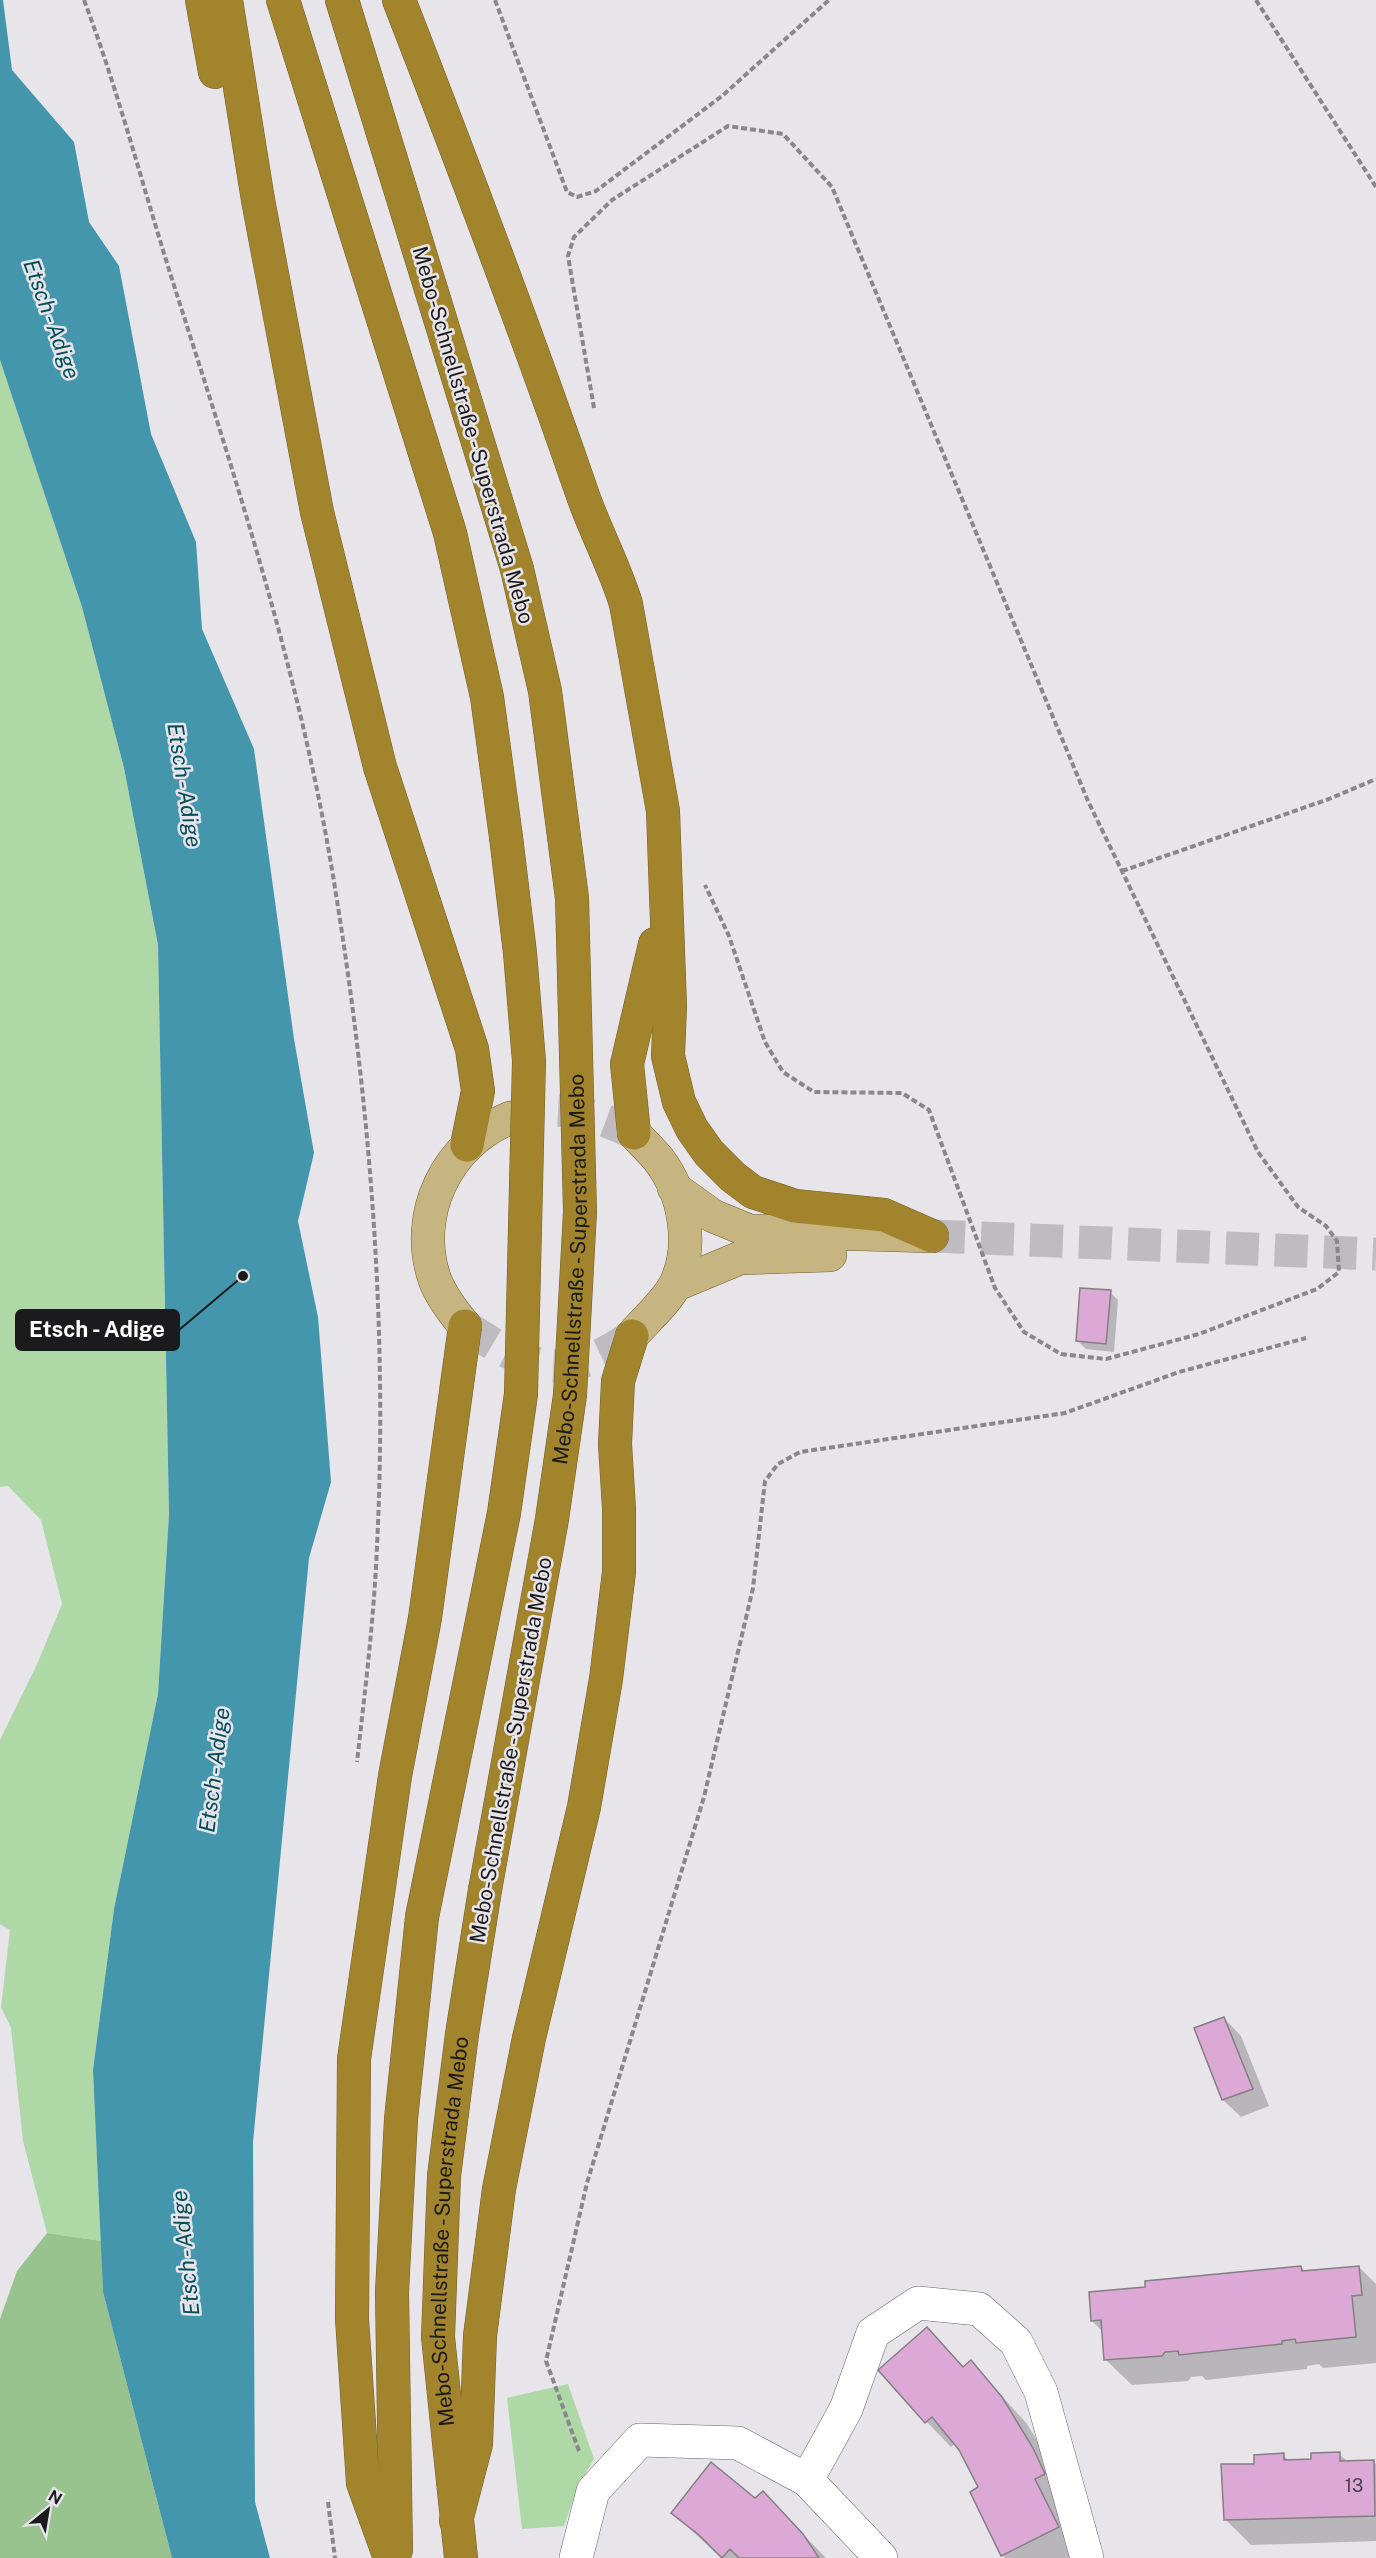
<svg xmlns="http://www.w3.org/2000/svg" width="1376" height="2558" viewBox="0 0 1376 2558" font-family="'Public Sans',sans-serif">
  <rect width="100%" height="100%" fill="#e7e4ea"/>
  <path fill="#afd8a7" d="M0,360L82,607L124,768L158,945L169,1514L158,1694L114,1909L93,2070L101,2241L47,2233L23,2141L11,2028L1,2007L10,1930L0,1924V1740L38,1662L62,1604L41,1520L8,1486L0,1487Z
    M568,2384L594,2459L578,2486L564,2526L522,2529L507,2398Z"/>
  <path fill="#98c38f" d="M47,2233L101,2241L103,2292L172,2558H0V2319L17,2271Z"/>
  <path fill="#4496ac" d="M0,0H3L12,70L74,142L89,222L119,266L151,434L196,542L202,629L254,749L294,1039L314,1153L298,1221L318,1317L331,1482L309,1558L253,2142L255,2502L270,2558H172L103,2292L93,2070L114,1909L158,1694L169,1514L158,945L124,768L82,607L0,360Z"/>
  <path fill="#0003" d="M1110,1292L1118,1300L1114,1352L1086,1349L1077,1340Z
    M1224,2018L1241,2036L1269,2106L1241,2117L1223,2100L1195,2029Z
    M1301,2267L1306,2272L1359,2267L1376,2284V2363L1323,2368L1319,2364L1307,2366V2369L1206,2380L1202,2376L1191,2377L1188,2381L1132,2385L1106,2360L1103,2332L1092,2321L1147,2288Z
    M927,2329L964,2367L971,2362L1027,2424L1058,2475L1072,2558H1005L1002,2555L980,2488L956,2443L951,2447L926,2421Z
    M1339,2454L1348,2462L1373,2461L1376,2464V2541L1251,2545L1225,2519L1256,2465L1283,2455L1289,2461L1312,2460Z
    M755,2500L795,2526L826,2558H721L673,2513Z"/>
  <path fill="#dca9d7" stroke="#847f83" stroke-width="1.5" d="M1080,1288L1111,1290L1106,1344L1076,1341Z
    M1224,2017L1253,2089L1222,2100L1194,2028Z
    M1301,2266L1302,2271L1359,2266L1362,2295L1352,2296L1356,2337L1296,2343L1295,2339L1282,2341V2344L1179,2355L1178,2351L1165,2352L1162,2356L1104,2360L1101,2320L1091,2321L1089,2292L1145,2287V2281Z
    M927,2327L963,2367L971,2360L1002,2397L1033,2448L1045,2474L1035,2479L1059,2527L1001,2556L970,2492L978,2487L959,2450L932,2417L925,2423L878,2370Z
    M1340,2452V2461L1374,2460L1375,2516L1224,2520L1221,2464H1254V2455L1284,2453V2460L1311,2459V2453Z
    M711,2462L755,2498L763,2491L803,2534L819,2558H739L730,2549L722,2558L699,2535L671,2513Z"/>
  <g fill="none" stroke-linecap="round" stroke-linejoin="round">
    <path stroke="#bebcc1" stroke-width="33" stroke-dasharray="33 16" stroke-linecap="butt" d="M510,1118C555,1101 593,1114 634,1133
      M932,1236L1376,1254
      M465,1326C529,1369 564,1384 632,1336"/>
    <g stroke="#68656b" stroke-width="34">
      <path id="minor" d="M807,2480L846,2409L873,2333L918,2303L979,2309L1016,2342L1041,2392L1087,2558
        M576,2558L593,2491L640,2440L738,2443L807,2480L881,2558"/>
    </g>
    <g stroke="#735f27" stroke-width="34">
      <path id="major" d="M674,1188L713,1216L750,1231L932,1236
        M675,1285L740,1258L830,1255
        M465,1326C453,1312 442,1298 435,1280C412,1215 447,1143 510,1118
        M632,1336C645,1320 667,1302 676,1283C694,1244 684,1193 659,1160C652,1151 642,1142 634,1133"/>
    </g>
    <g stroke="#735f27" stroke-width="34">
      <g id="highway">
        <path d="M202,0L215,72"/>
        <path d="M226,0L258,200L317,512L380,767L472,1049L478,1091L467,1145"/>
        <path d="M283,0L450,533L487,697L506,837"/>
        <path d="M342,0L517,569"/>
        <path d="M399,0C462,162 524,325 581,490C594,529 614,565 626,604L663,811L670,1006L668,1056L679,1102L692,1129L709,1153L733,1177L753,1192L795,1206L884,1215L932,1236"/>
        <path d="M634,1133L627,1064L655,944"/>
        <path d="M456,2521L476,2444L480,2336L499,2189L529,2038L584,1807L606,1679L619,1572V1509L615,1444L618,1381L632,1336"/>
        <path d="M396,2550L392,2292L401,2119L422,1917"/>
        <path d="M390,2558L363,2483L352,2319L354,2059L395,1776L425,1618L465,1326"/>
        <path id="s1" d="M461,2558L438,2337L444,2176L462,2034L485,1890"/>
      </g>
    </g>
    <path stroke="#89878b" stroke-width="4" stroke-dasharray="6 3" stroke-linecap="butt" d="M84,0C118,90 142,184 171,276C235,477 302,679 335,888C370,1104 388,1327 377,1546C374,1619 365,1691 357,1762
      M495,0L567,192L577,197L596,191L722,96L829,0
      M1256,0L1376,187
      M594,408L568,256L574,237L612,200L728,126L783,134L832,187L1088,801L1258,1152L1298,1207L1326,1226L1337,1241L1339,1272L1317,1289L1199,1334L1106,1359L1061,1354L1024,1332L995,1288L929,1110L902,1093L814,1092L783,1072L765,1042L729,936L705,885
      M1122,871L1329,799L1376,779
      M579,2451L546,2361L587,2183L704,1797L753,1588L765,1481L778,1464L800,1452L1065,1413L1179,1372L1306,1338
      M328,2502L335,2558"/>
    <use href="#minor" stroke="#fff" stroke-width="33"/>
    <use href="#major" stroke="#c7b581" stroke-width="33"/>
    <use href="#highway" stroke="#a2842d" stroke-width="33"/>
    <g stroke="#735f27" stroke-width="34" stroke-linecap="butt">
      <g id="highway-bridge">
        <path id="s2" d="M485,1890L552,1519L570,1395L580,1212L572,898L545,691L517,569"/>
        <path d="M422,1917L504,1513L521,1394L529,1061L520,953L506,837"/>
      </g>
    </g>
    <use href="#highway-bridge" stroke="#a2842d" stroke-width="33"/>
  </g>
  <g text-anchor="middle" stroke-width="5" stroke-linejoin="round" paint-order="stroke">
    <g font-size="18" fill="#4b3e4b">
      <text x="1354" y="2492">13</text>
    </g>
    <g font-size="21" fill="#1b1a1c" stroke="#e7e4ea">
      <text transform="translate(473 435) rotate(74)" y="7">Mebo-Schnellstraße - Superstrada Mebo</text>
      <text dy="7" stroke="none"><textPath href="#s2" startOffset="628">Mebo-Schnellstraße - Superstrada Mebo</textPath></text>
      <text transform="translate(511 1750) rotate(-80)" y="7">Mebo-Schnellstraße - Superstrada Mebo</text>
      <text dy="7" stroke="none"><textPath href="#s1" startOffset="328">Mebo-Schnellstraße - Superstrada Mebo</textPath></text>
    </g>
    <g font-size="22" font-style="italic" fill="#014e5d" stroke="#e7e4ea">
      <text transform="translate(52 319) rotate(70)" y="8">Etsch - Adige</text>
      <text transform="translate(185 785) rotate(81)" y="8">Etsch - Adige</text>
      <text transform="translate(214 1770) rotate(-83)" y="8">Etsch - Adige</text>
      <text transform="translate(185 2253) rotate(-96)" y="8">Etsch - Adige</text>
    </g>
  </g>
  <path fill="none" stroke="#1b1a1c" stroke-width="2" d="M243 1276L179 1330"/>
  <circle fill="#1b1a1c" stroke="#e7e4ea" stroke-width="2" cx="243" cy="1276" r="6"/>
  <rect fill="#1b1a1c" stroke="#1b1a1c" stroke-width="2" x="16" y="1310" width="163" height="40" rx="6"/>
  <g font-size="22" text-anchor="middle" font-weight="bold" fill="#fff">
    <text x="97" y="1337">Etsch - Adige</text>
  </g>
  <g transform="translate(48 2510) rotate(30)" stroke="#e7e4ea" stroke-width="4.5" paint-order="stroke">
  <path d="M0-4.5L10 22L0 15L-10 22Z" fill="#1b1a1c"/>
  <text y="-9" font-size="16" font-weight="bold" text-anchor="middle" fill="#1b1a1c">N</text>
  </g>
</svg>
